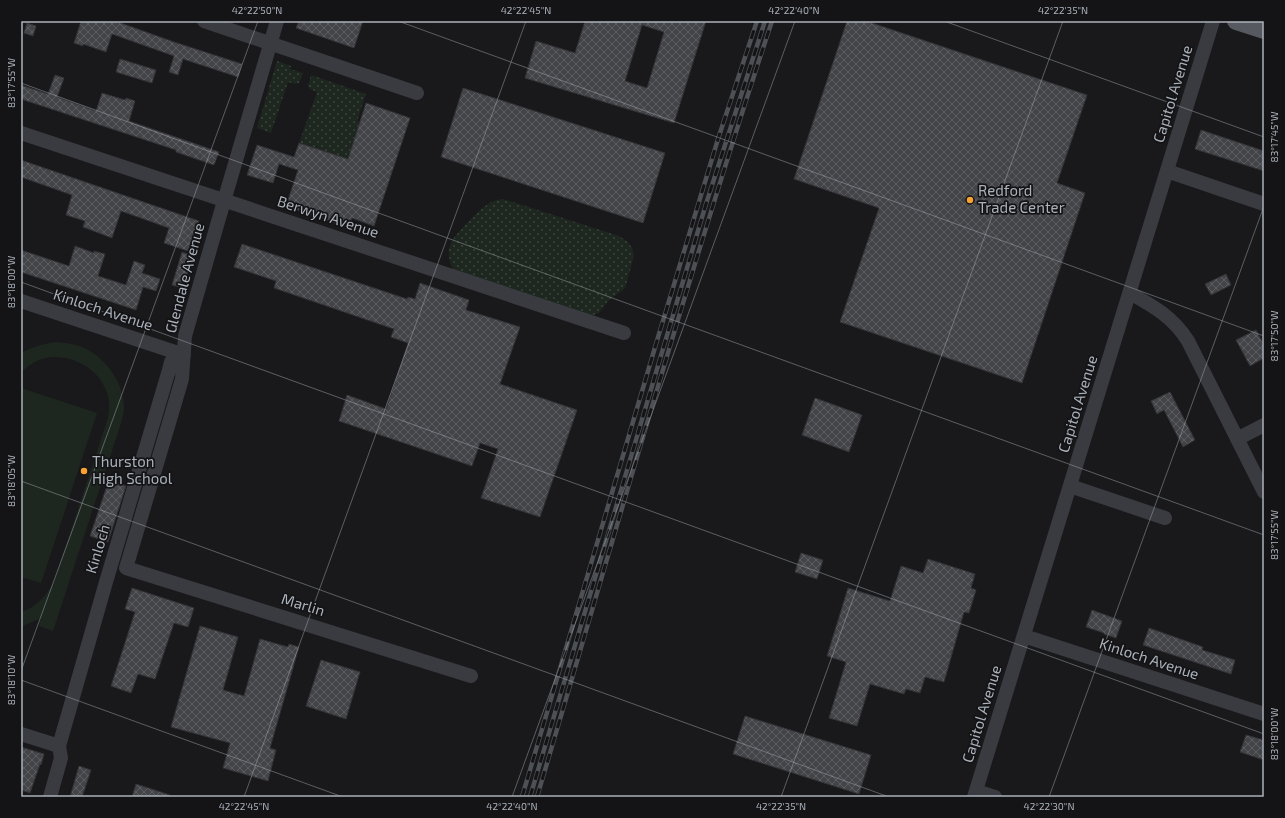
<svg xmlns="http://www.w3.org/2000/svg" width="1285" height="818" viewBox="0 0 1285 818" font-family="'Exo 2',sans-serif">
  <defs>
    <pattern id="grass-dots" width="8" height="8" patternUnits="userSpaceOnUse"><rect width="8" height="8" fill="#1e271f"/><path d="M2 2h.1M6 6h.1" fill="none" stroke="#3c443e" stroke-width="1.8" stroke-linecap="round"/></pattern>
    <pattern id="building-cross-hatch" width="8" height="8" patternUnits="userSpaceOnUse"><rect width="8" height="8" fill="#434448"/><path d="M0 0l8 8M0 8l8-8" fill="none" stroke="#5b5d60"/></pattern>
  </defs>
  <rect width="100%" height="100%" fill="#19191b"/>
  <path fill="url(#grass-dots)" d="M277,61L291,66L290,69L303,73L299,83L295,84L288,82L271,133L257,128Z
    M311,75L366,94L357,121L360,122L348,159L299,143L317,92L310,89L308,86Z
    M503,199L619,236L628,242L632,248L634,255L626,285L624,289L608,301L599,313L588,317L454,270C449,264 447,251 451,243C454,235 480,209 488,204C492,201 497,200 503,199Z"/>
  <path fill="#1e271f" d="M56,342C66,343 75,344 84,348C106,358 124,383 124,408C124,413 122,418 121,423L53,631L39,626L41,618L21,627V612C37,607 46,596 54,582L108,418C109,410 110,403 108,396C101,368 68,351 42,359C34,361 27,367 21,372V353C32,347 43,344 56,342Z
    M21,388L97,413L41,583L21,577Z"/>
  <path fill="url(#building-cross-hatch)" stroke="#333337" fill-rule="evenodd" d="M81,21H115L174,42L242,64L238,77L183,59L178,75L169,72L174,56L112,34L106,52L83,44V46L74,43Z
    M299,21H363L354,48L296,28Z
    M585,21H706L674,123L525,78L536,41L575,53ZM642,25L664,32L647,88L625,81Z
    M847,21H866L1087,95L1057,183L1085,193L1022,383L840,322L879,208L794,179Z
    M27,23L36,26L33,36L24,33Z
    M120,59L156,70L152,83L116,72Z
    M55,75L64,78L57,97L96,111L102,93L125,100L126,98L135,101L129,121L219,152L214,165L176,152V150L21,99V85L48,94Z
    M463,88L665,153L643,223L441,157Z
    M366,103L410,118L374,226L352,218L349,228L286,206L298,170L279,164L273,183L247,175L257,145L294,157L299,143L348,159Z
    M1201,130L1264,151V171L1195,149Z
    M21,160L199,221L188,251L164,243L169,228L121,211L112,238L83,227L85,221L66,215L72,195L21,177Z
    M242,244L407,299L408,297L415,299L420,283L469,300L466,310L520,327L500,384L577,410L540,517L481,498L498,449L480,443L472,466L339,421L347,395L386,409L408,343L391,337L394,329L274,288L276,281L234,267Z
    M75,246L94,253V251L105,254L98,276L126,285L134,261L145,265L142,273L160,279L156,291L143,287L136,310L21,272V250L69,266Z
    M182,252L193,256L183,288L172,285Z
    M1226,274L1231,285L1211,295L1205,284Z
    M1256,330L1264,345V358L1250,366L1236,340Z
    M1170,392L1195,440L1183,447L1164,410L1157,414L1151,401Z
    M815,398L862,415L849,452L802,435Z
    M109,480L126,486L108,542L90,536Z
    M801,553L823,560L817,579L795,572Z
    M928,559L975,574L971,588L976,590L969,613L964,612L944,682L925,677L920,693L906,689L904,694L870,684L857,726L829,718L846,662L827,656L848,588L890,601L901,566L923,573Z
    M132,588L194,608L188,627L174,623L155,679L138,674L131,693L111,686L135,612L125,609Z
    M1092,610L1122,621L1116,638L1104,634V633L1086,627Z
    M200,626L238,637L223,690L244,696L260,639L288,647L289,644L299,647L270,748L276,750L268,781L223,768L230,743L171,727Z
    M1149,628L1203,647L1202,650L1235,660L1231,674L1143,645Z
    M321,660L360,672L346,719L306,706Z
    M745,716L871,755L859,794L733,754Z
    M1246,735L1264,740V760L1240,752Z
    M21,747L44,754L41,765L40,764L30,793L21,790Z
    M79,766L91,770L82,797H70Z
    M136,784L170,795L169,797H132Z"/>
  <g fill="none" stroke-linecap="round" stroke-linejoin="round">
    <path stroke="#3a3b40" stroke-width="14" d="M204,21L417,93
      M277,21L224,201L185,336L182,379L126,568L471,676
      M21,133L624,333
      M1167,171L1264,204
      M1130,293C1153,306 1173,317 1188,341L1264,492
      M21,301L184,355L171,362L169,370L106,582L59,746L61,758L50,797
      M1237,439L1264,425
      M1070,486L1165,518
      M1024,636L1264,714
      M21,734L59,746
      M976,791L995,797
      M974,797L1213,21"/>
    <path stroke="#56595f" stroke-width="18" d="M1236,21L1264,30"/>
    <g stroke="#4d5055" stroke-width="4.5">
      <path id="rail" d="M522,797L656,344L718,139L757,21
        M530,797L706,204L765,21
        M537,797C614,538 687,278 772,21"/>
    </g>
    <use href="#rail" stroke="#141416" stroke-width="3" stroke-dasharray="9" stroke-linecap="butt"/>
  </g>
  <path fill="none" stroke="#abb2bb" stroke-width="1" stroke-opacity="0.45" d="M398,21L1264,336M944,21L1264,137M21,83L1264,535M21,282L1264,734M21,481L889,797M21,671L258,21M21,680L343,797M244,797L526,21M512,797L795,21M781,797L1063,21M1049,797L1264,206"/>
  <g fill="#f9a133" stroke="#141416" stroke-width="1.5">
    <circle cx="970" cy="200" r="4"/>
    <circle cx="84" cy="471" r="4"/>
  </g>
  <g text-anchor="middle" stroke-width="3.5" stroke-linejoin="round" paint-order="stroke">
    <g font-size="15" fill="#abb2bb" stroke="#141416">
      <text transform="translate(1173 94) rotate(-73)" y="5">Capitol Avenue</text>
      <text transform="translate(328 217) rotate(18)" y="5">Berwyn Avenue</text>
      <text transform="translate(185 278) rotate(-75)" y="5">Glendale Avenue</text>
      <text transform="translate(103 310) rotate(18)" y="5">Kinloch Avenue</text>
      <text transform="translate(1078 404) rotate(-73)" y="5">Capitol Avenue</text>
      <text transform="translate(98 549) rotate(-73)" y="5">Kinloch</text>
      <text transform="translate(303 605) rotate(17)" y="5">Marlin</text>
      <text transform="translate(1149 659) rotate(18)" y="5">Kinloch Avenue</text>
      <text transform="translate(982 714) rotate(-73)" y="5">Capitol Avenue</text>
    </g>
    <g font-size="15" fill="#abb2bb" stroke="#141416" text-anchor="start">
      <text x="978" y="196">Redford<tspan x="978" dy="17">Trade Center</tspan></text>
      <text x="92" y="467">Thurston<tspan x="92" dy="17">High School</tspan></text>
    </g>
  </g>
  <rect width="1285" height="818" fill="none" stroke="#141416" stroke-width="44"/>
  <rect x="22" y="22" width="1241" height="774" fill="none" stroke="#abb2bb" stroke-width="1.5"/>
  <g font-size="10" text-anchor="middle" fill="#abb2bb">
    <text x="257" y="14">42°22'50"N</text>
    <text x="526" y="14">42°22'45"N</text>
    <text x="794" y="14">42°22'40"N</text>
    <text x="1063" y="14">42°22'35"N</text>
    <text transform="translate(11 83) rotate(-90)" y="4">83°17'55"W</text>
    <text transform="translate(1274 137) rotate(-90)" y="4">83°17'45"W</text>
    <text transform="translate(11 282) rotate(-90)" y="4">83°18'00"W</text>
    <text transform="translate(1274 336) rotate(-90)" y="4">83°17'50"W</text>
    <text transform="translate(11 481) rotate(-90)" y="4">83°18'05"W</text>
    <text transform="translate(1274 535) rotate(-90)" y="4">83°17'55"W</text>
    <text transform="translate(11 680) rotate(-90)" y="4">83°18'10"W</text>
    <text transform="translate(1274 734) rotate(-90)" y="4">83°18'00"W</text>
    <text x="244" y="810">42°22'45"N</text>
    <text x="512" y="810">42°22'40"N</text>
    <text x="781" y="810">42°22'35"N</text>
    <text x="1049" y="810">42°22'30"N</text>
  </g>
</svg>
